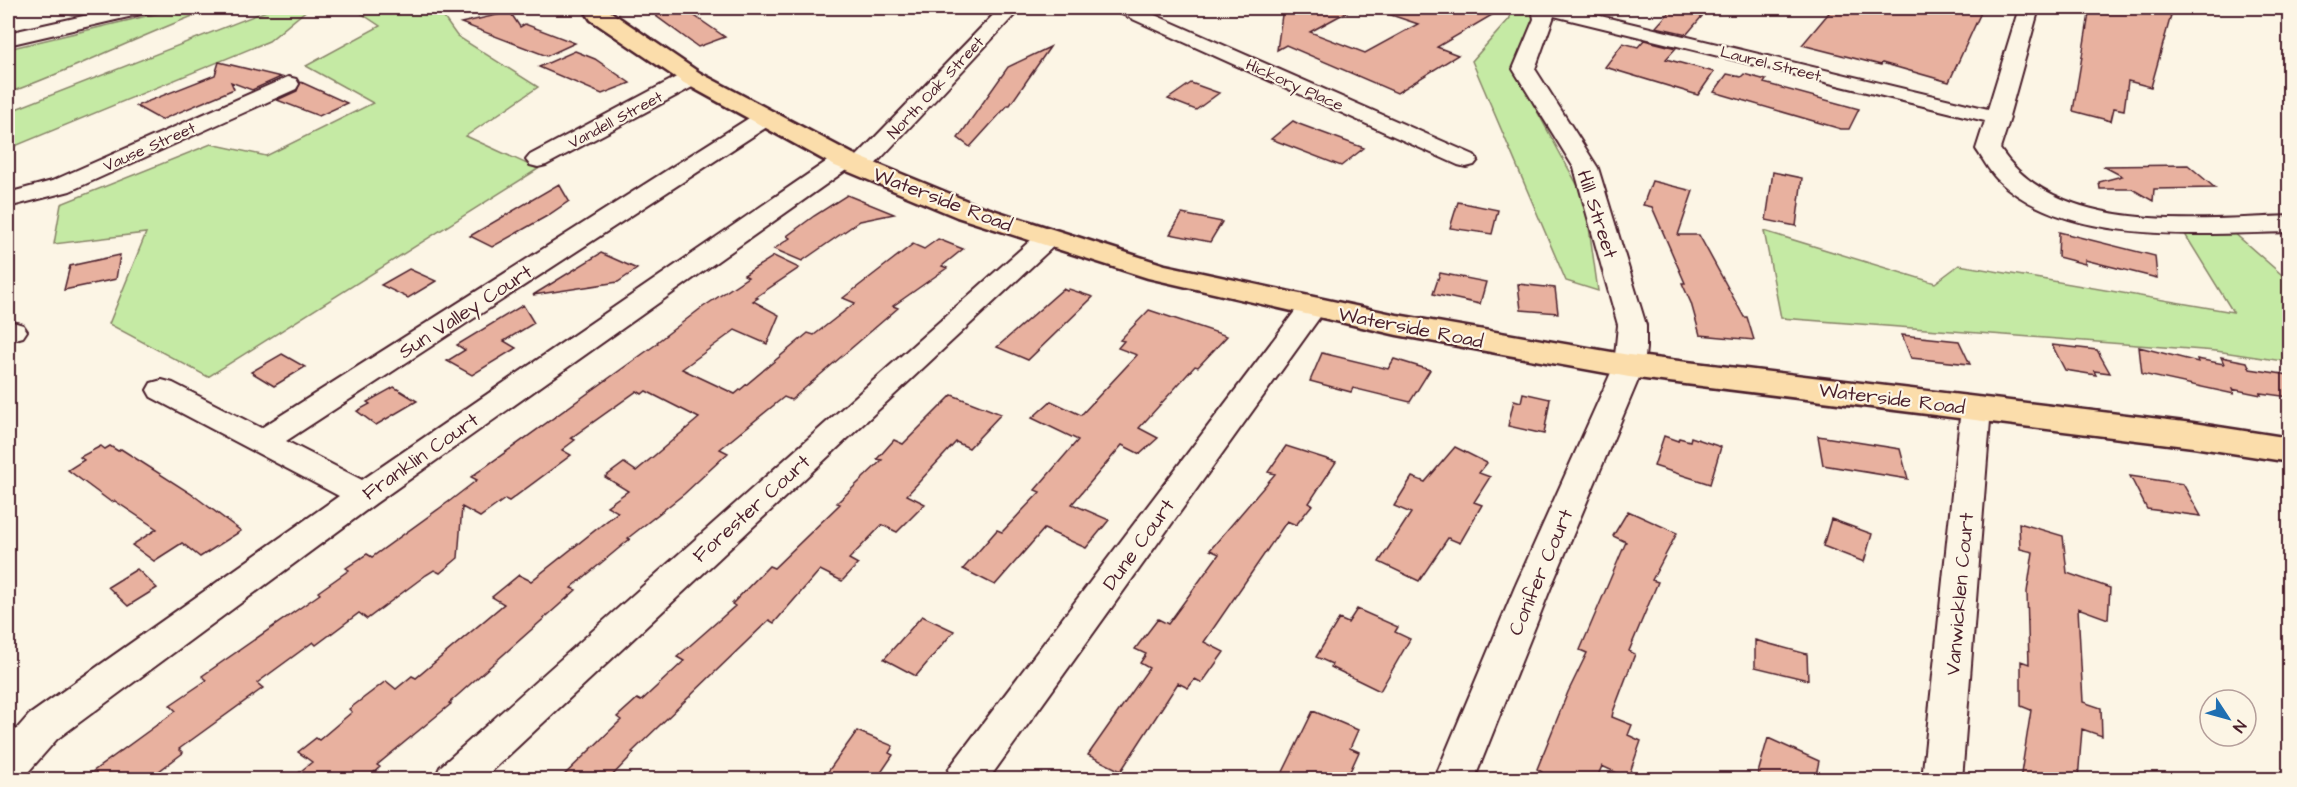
<svg xmlns="http://www.w3.org/2000/svg" width="2297" height="787" viewBox="0 0 2297 787" font-family="'Architects Daughter',sans-serif">
  <rect width="100%" height="100%" fill="#fcf5e5"/>
  <filter id="ink" filterUnits="userSpaceOnUse"><feTurbulence type="fractalNoise" baseFrequency=".0167" numOctaves="2"/><feDisplacementMap in="SourceGraphic" scale="12" xChannelSelector="R" yChannelSelector="G"/><feConvolveMatrix kernelMatrix="1 2 1 2 8 2 1 2 1" color-interpolation-filters="sRGB"/></filter>
  <g filter="url(#ink)">
    <path fill="#c5eaa4" stroke="#888468" stroke-width="1.5" d="M165,8H214C144,33 78,68 8,93V49L159,13Z
      M274,8H309L269,41L8,149V112Z
      M353,8H437L457,36L538,87L466,136L538,169L208,377L109,324L146,233L54,244L61,204L211,144L266,156L373,103L306,66L380,26Z
      M1507,8H1535L1534,24L1514,69L1585,199L1598,291L1566,281L1472,61L1510,18Z
      M1764,231L1935,283L1959,265L2233,312L2183,231L2233,232L2289,281V362L2216,351L1781,318Z"/>
    <path fill="#e8b19f" stroke="#4a1f2b" stroke-width="1.5" d="M648,8H683L725,37L698,47L656,16L658,15Z
      M1283,8H1354L1310,32L1365,53L1418,24L1382,12V8H1504L1437,47L1458,55L1397,93L1286,45L1277,50Z
      M1673,8H1709L1687,34L1656,27Z
      M1833,8H1909L1937,14L1940,8H1983L1949,82L1882,63L1881,65L1802,45Z
      M2090,8H2173L2151,87L2128,81L2124,110L2114,108L2111,121L2073,111Z
      M510,12L520,27L525,24L575,43L547,56L461,23Z
      M1644,40L1676,48L1666,59L1714,72L1698,95L1605,67L1623,43L1638,47Z
      M1050,47L1010,105H1008L970,147L958,138L1008,67Z
      M575,51L595,59L630,83L602,94L539,67Z
      M219,62L281,77L252,90L231,82L234,89L161,120L136,106L215,75Z
      M1727,74L1741,77L1744,74L1766,80L1764,83L1859,109L1849,129H1841L1714,92Z
      M300,82L303,83L347,103L319,116L277,100L297,91Z
      M1191,83L1219,93L1196,110L1168,99Z
      M1293,121L1299,124L1364,148L1341,166L1271,139Z
      M2188,165L2215,188L2154,189L2153,201L2132,189H2100L2099,182L2122,176L2103,166Z
      M1773,172L1802,178L1796,226L1766,220Z
      M1652,181L1693,191L1678,235H1699L1744,317H1747L1754,340L1700,335L1691,303L1682,283H1685L1652,207L1643,205Z
      M559,184L569,201L547,216L492,247L470,236Z
      M847,195L894,214L860,221L802,261L774,249L790,238L787,236L814,216Z
      M1458,202L1498,210L1492,234L1450,228Z
      M1182,214L1222,222L1210,242L1170,234Z
      M2059,232L2155,256L2157,278L2085,260V264L2058,257Z
      M938,239L963,249L942,266L947,268L893,306L898,308L791,400L784,397L720,449L728,453L684,494L628,538L630,539L571,588L576,590L449,703L451,704L377,765L380,767L365,780H290L312,762L298,752L316,738L319,740L352,712L349,709L386,681L396,689L412,676L416,678L504,604L492,597L519,575L531,581L618,512L607,506L628,491L605,477L624,463L636,471L699,418L646,391L642,394L637,391L571,438L575,440L562,450L571,455L509,501L505,499L480,517L462,507L458,558L440,573L434,570L426,575L367,619L359,613L316,645L313,642L257,683L263,688L179,749L183,753L147,780H81L176,711L170,705L207,680L202,676L320,594L318,592L349,570L346,568L367,554L372,557L451,500L477,480L471,477L658,343L657,342L700,309L748,277L744,275L774,256L799,268L756,297L758,298L753,301L779,315L767,344L735,330L682,369L735,394L808,333L814,335L855,303L843,298L887,264L913,244L924,249Z
      M601,253L637,269L618,282L533,295Z
      M120,255L116,279L64,290L70,266Z
      M409,269L436,281L408,298L381,285Z
      M1440,273L1486,282L1480,304L1433,294Z
      M1518,284L1555,288L1558,313L1521,310Z
      M1063,289L1067,291L1069,289L1093,297L1028,360L997,347Z
      M523,305L534,323L504,341L516,348L472,375L447,361L465,350L457,345Z
      M1149,310L1227,336L1198,367L1195,366L1139,428L1158,438L1140,454L1122,445L1072,504L1109,520L1086,548L1044,529L995,585L963,569L997,530L1002,532L1040,492L1035,490L1078,440L1032,418L1051,401L1081,415L1137,355L1118,348L1124,341L1120,340Z
      M1902,335L1959,341L1970,364L1911,358Z
      M2052,345L2097,350L2110,373L2094,371L2096,375L2065,370Z
      M2139,347L2198,362L2197,359L2224,364L2221,357L2247,362L2250,369L2289,375V397L2260,393L2261,395L2232,389L2234,394L2142,374Z
      M1322,353L1388,369L1394,359L1430,370L1410,402L1353,388L1351,392L1310,381Z
      M282,354L305,367L274,386L251,372Z
      M394,387L417,401L376,425L357,411L370,404L367,402Z
      M1523,393L1550,399L1544,434L1508,426L1514,400L1521,402Z
      M952,395L1001,414L969,448L956,442L907,495L925,504L897,532L882,525L849,559L858,564L842,581L820,570L774,623L769,620L632,752L634,753L608,780H559L621,720L617,717L637,699L641,701L684,661L677,657L735,606L732,604L769,566L774,568L840,504L837,503L882,460L877,459L894,440L903,444Z
      M1664,436L1678,441L1679,438L1690,441L1691,437L1721,447L1710,484L1654,466Z
      M1818,436L1900,449L1908,479L1823,465Z
      M101,446L105,449L110,446L118,451L121,449L193,495L241,531L200,557L182,543L154,561L132,545L157,529L115,501L111,502L68,470L84,460L80,457Z
      M1286,446L1336,462L1309,503L1312,505L1296,525L1287,521L1204,642L1224,652L1202,683L1195,679L1188,688L1178,683L1121,771L1088,755L1149,668L1140,663L1146,654L1135,649L1158,619L1168,624L1219,554L1210,550L1275,474L1268,472Z
      M1455,447L1487,463L1479,473L1490,477L1474,502L1482,505L1460,543L1448,538L1419,581L1379,562L1411,513L1394,506L1412,477L1425,482Z
      M2130,476L2183,484L2201,516L2147,509Z
      M1628,511L1677,533L1652,580L1658,582L1629,651L1635,654L1613,712L1612,717L1632,725L1628,735L1641,741L1628,778L1602,766L1596,780H1538L1542,772L1537,769L1568,692L1587,653L1580,650L1626,542L1613,536Z
      M1831,519L1872,534L1864,562L1823,546Z
      M2019,523L2063,536L2067,573L2110,588L2108,619L2078,608L2083,702L2101,708L2102,736L2082,729L2078,780H2020L2031,710L2021,706V661L2029,664L2027,592L2033,552L2020,549Z
      M137,569L157,588L128,606L108,587Z
      M1357,609L1398,627L1395,632L1410,639L1380,691L1331,667L1332,664L1316,657L1339,619L1348,623Z
      M922,616L954,631L916,676L884,659Z
      M1755,640L1807,654L1808,680L1755,667Z
      M1313,711L1358,730L1350,748L1359,752L1346,780H1279Z
      M857,731L893,746L889,753L893,755L876,780H822Z
      M1768,738L1819,761L1815,780H1756Z"/>
    <g fill="none" stroke-linecap="round" stroke-linejoin="round">
      <g stroke="#4a1f2b" stroke-width="4">
        <path id="minor" d="M119,8H153L150,12L8,45V33Z
          M1000,8H1021L868,172L860,174L852,172L849,168L376,503L57,739L22,779L8,780V739L29,715L339,496L151,397L147,390L151,383L162,380L173,383L261,428L757,113L765,111L773,113L776,118L773,123L286,441L362,480L836,155L844,153L852,155L855,158Z
          M1114,8H1139L1474,155L1478,160L1474,165L1466,167L1458,165L1117,12Z
          M1532,8H1567L1988,109L2019,8H2039L2009,116L2010,118L2000,149C2058,236 2199,219 2290,216V232C2201,234 2066,246 1997,179C1989,171 1983,159 1976,149L1985,121L1554,16L1535,69L1598,168L1646,325V348L1644,366L1551,587L1474,780H1434L1515,587L1614,366L1618,325L1574,168L1513,69L1534,19Z
          M692,71L700,73L703,78L700,83L546,165L538,167L530,165L526,160L530,155L684,73Z
          M288,77L296,79L299,84L296,89L70,191L8,207V193L52,181Z
          M1049,229L1058,232L1062,237L1058,242L482,780H434L440,767L1040,232Z
          M1312,299L1322,302L1326,308L1322,314L988,780H944L950,767L1302,302Z
          M13,322L23,325L27,331L23,337L8,341V323Z
          M1976,398L1987,401L1991,408L1962,780H1922L1961,408L1965,401Z"/>
      </g>
      <g stroke="#4a1f2b" stroke-width="5">
        <path id="major" d="M583,8H605L700,73L853,154L977,205L1165,265L1397,315L1629,355L2193,423L2290,438V462L2193,447L1629,377L1397,335L1148,278L957,217L835,166L684,83L591,20Z"/>
      </g>
      <use href="#minor" fill="#fcf5e5" fill-rule="evenodd"/>
      <use href="#major" fill="#fbddab" fill-rule="evenodd"/>
    </g>
  </g>
  <g text-anchor="middle" stroke-width="4.5" stroke-linejoin="round" paint-order="stroke">
    <g font-size="16" fill="#4a1f2b" stroke="#fcf5e5">
      <text transform="translate(1771 63) rotate(14)" y="6">Laurel Street</text>
      <text transform="translate(1295 84) rotate(24)" y="6">Hickory Place</text>
      <text transform="translate(935 87) rotate(-47)" y="6">North Oak Street</text>
      <text transform="translate(615 119) rotate(-28)" y="6">Vandell Street</text>
      <text transform="translate(149 146) rotate(-24)" y="6">Vause Street</text>
    </g>
    <g font-size="20" fill="#4a1f2b" stroke="#fcf5e5">
      <text transform="translate(943 199) rotate(21)" y="7">Waterside Road</text>
      <text transform="translate(1598 214) rotate(72)" y="7">Hill Street</text>
      <text transform="translate(465 311) rotate(-33)" y="7">Sun Valley Court</text>
      <text transform="translate(1411 327) rotate(11)" y="7">Waterside Road</text>
      <text transform="translate(1892 398) rotate(7)" y="7">Waterside Road</text>
      <text transform="translate(420 456) rotate(-35)" y="7">Franklin Court</text>
      <text transform="translate(751 508) rotate(-42)" y="7">Forester Court</text>
      <text transform="translate(1138 544) rotate(-54)" y="7">Dune Court</text>
      <text transform="translate(1540 572) rotate(-67)" y="7">Conifer Court</text>
      <text transform="translate(1959 594) rotate(-85)" y="7">Vanwicklen Court</text>
    </g>
  </g>
  <rect width="2297" height="787" fill="none" stroke="#fcf5e5" stroke-width="30"/>
  <rect x="15" y="15" width="2267" height="757" fill="none" stroke="#4a1f2b" stroke-width="2" filter="url(#ink)"/>
  <g transform="translate(2228 718) rotate(126)"><circle r="28" fill="#fcf5e5" stroke="#b59f9b" stroke-width="1.5"/>
  <path d="M0-4.5L10 22L0 15L-10 22Z" fill="#1f6fb2"/>
  <text y="-9" font-size="16" font-weight="bold" text-anchor="middle" fill="#4a1f2b">N</text>
  </g>
</svg>
